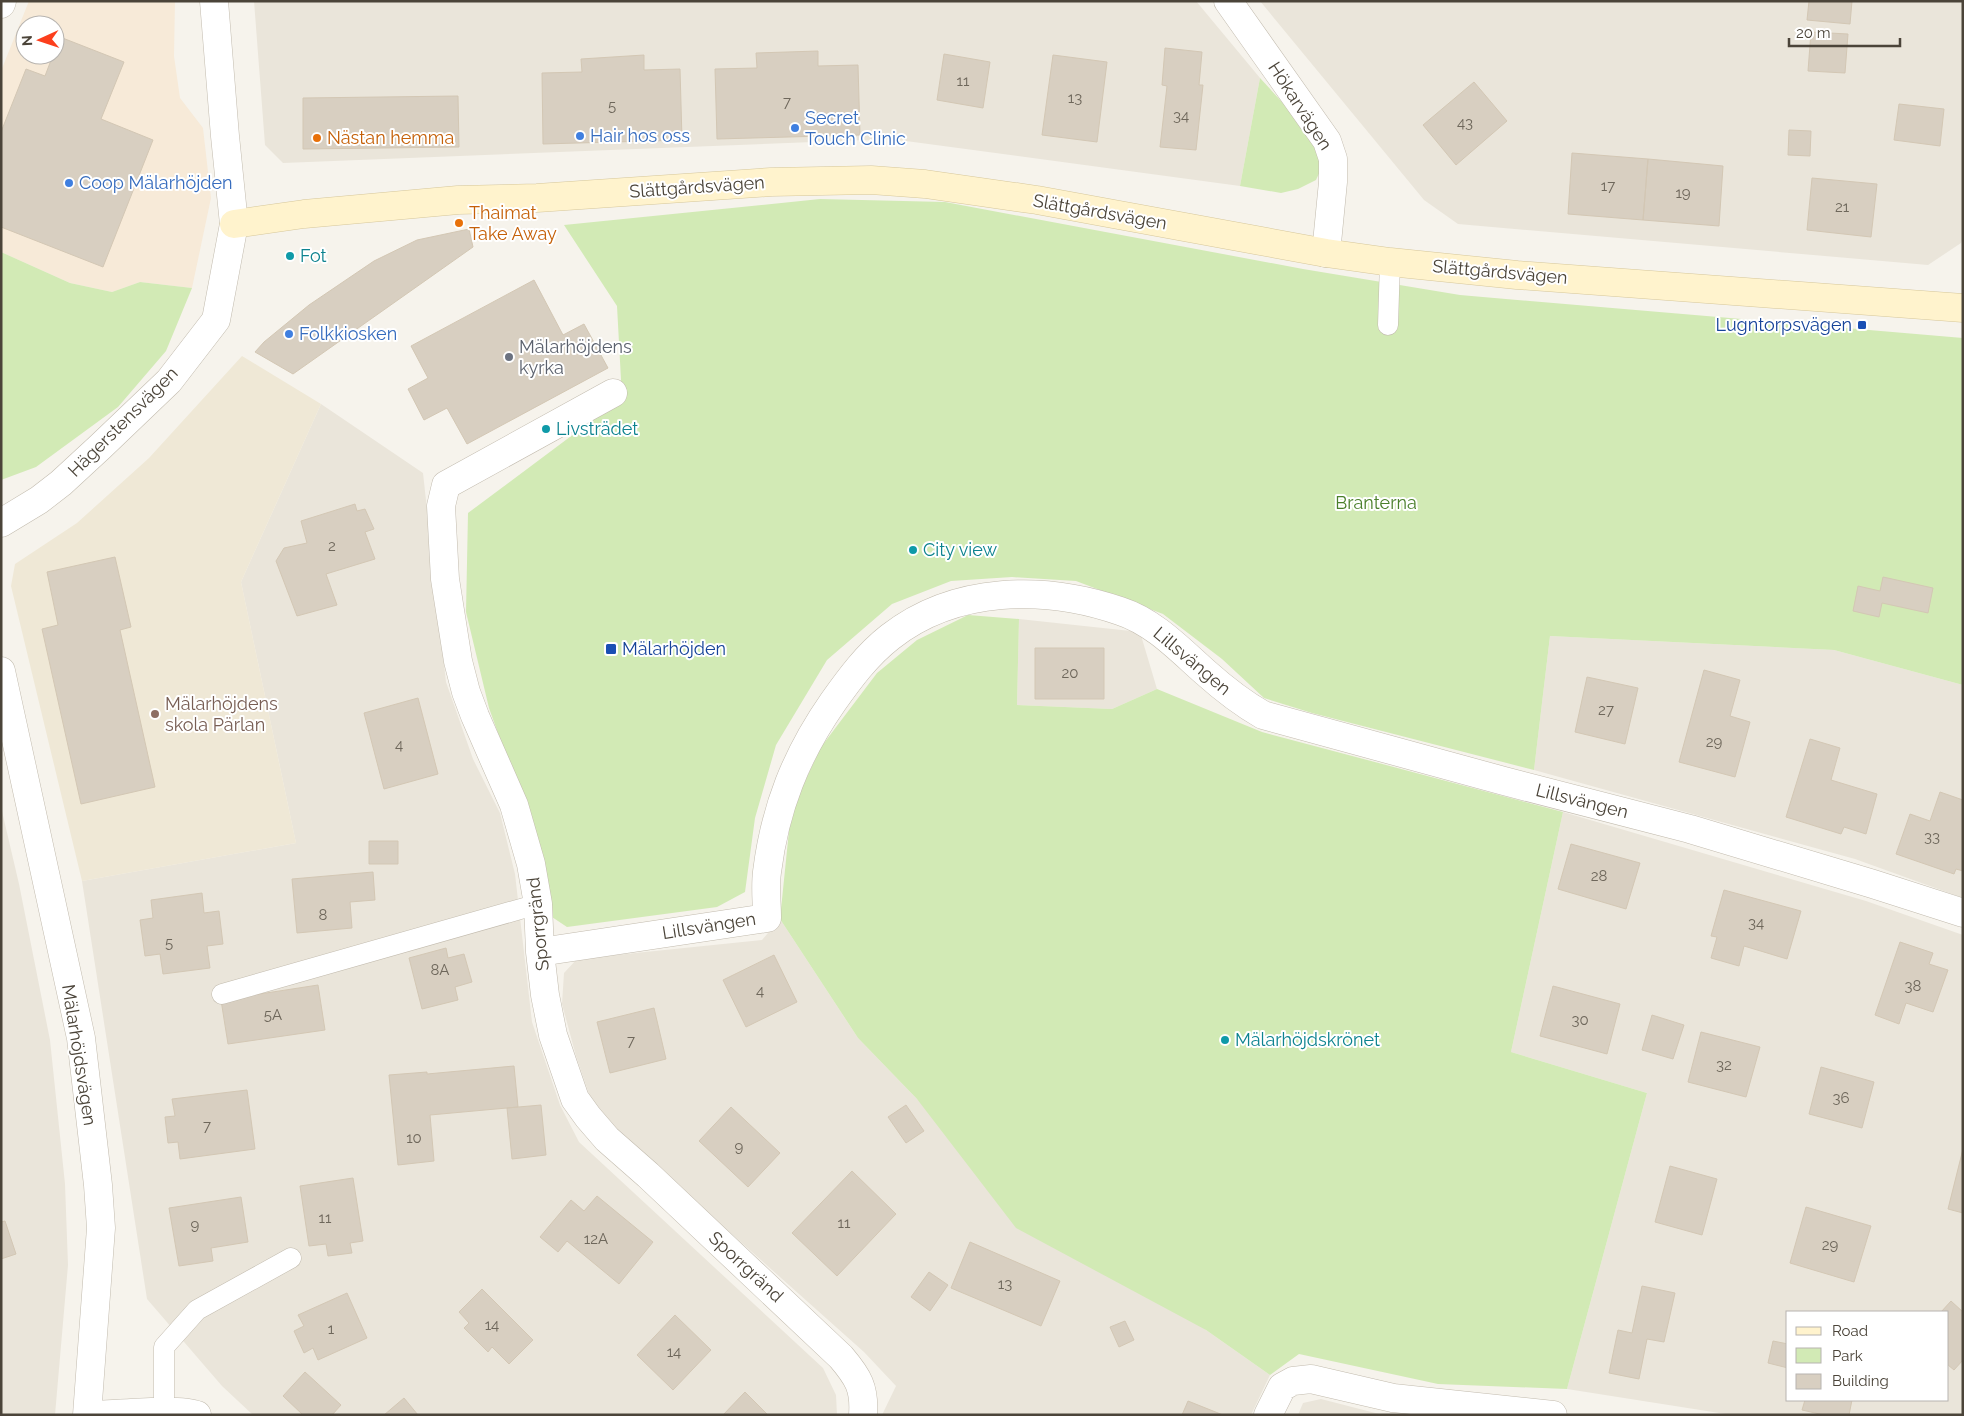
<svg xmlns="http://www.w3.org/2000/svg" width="1964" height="1416" viewBox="0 0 1964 1416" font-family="Raleway,sans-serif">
  <rect width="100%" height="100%" fill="#f6f3ec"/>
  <path fill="#eae5da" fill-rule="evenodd" d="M254,1H1196L1260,78L1240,186L891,139L283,163L265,145Z
    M1260,1H1963V238L1961,243L1928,265L1458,224L1424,200Z
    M321,404L423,473L446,682L473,759L500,813L515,874L532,1022L560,1105L579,1142L823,1368L836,1395L837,1415H253L222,1386L147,1299L82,881L296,843L241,582Z
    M1019,619L1140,632L1157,689L1112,709L1017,705Z
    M1550,636L1834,650L1963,685V898L1855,859L1534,770Z
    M1,807L19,884L50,1040L65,1184L68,1265L55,1415H1Z
    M1563,812L1866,901L1963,935V1415H1732L1567,1389L1647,1093L1511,1052ZM1788,1312H1948V1400H1788Z
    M780,919L858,1038L917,1099L1206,1330L1270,1375L1251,1415H882L896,1386L864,1352L623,1137L590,1097L576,1056L562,1004L564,973L577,959L762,940Z
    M1321,1399L1383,1415H1298L1303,1403Z"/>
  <path fill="#f7ead8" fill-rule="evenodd" d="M29,1H175L174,56L180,98L203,128L211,198L192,288L140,282L112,292L70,283L1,252V71ZM25,25H55V55H25Z"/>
  <path fill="#efe8d6" d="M242,356L321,404L241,582L296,843L82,881L11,586L15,564L77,523L149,458Z"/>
  <path fill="#d2eab5" d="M1260,78L1315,138L1322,167L1316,180L1298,189L1281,193L1240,186Z
    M820,199L945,202L1303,269L1460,295L1963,338V685L1834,650L1550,636L1534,770L1312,713L1264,698L1222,659L1163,614L1076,581L1012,577L951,581L892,604L827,660L776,745L755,818L745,892L717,907L567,927L549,915L542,856L489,708L466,612L468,513L622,398L617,306L564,225Z
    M1,252L70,283L112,292L140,282L192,288L166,351L118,407L36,467L1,480Z
    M968,615L1019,619L1017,705L1112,709L1157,689L1262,732L1563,812L1511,1052L1647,1093L1567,1389L1438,1384L1299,1354L1270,1375L1206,1330L1016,1228L917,1099L858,1038L780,919L791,811L821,747L877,673L917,640Z"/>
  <path fill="#d8cfc1" stroke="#d3c7b4" d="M1809,1H1852L1850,24L1807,20Z
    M1811,32L1848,34L1845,73L1808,71Z
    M60,37L124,62L101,119L153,140L103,267L1,227V132L26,69L45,76L53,55H55V49Z
    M1165,48L1202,52L1199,85H1203L1196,150L1160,147L1167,86L1162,85Z
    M818,51V66L858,65L860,135L717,139L715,69L757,68L756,53Z
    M944,54L990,62L983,108L937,100Z
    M644,55V70L680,69L682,140L543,144L542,73L582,72L581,59Z
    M1053,55L1107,62L1097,142L1042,135Z
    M1474,82L1507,121L1456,165L1423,125Z
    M458,96L459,147L303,149V98Z
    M1899,104L1944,109L1940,146L1894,140Z
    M1789,130L1811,131L1810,156L1788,155Z
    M1572,153L1648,159L1643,220L1568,214Z
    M1648,159L1723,166L1719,226L1643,220Z
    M1812,178L1877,184L1871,237L1807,230Z
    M469,229L473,247L293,374L255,352L264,342L309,305L374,261L417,240Z
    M534,280L563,335L584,324L608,368L467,444L447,408L424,420L408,389L428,378L411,346Z
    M355,504L357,511L365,509L374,529L365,532L375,559L326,574L337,605L297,616L276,561L284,548L307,543L301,521Z
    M115,557L131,627L120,630L155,787L81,804L42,629L58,625L47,572Z
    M1883,577L1933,588L1928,613L1882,603L1879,617L1853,611L1858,586L1880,591Z
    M1035,648H1104V699H1035Z
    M1704,670L1740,680L1730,716L1750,722L1735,777L1679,762Z
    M1587,677L1638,688L1625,744L1575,732Z
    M418,698L438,774L384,789L364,713Z
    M1810,739L1840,748L1831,780L1877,794L1866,834L1844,827L1841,834L1786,817Z
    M1940,792L1963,800V871L1956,869L1954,874L1896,854L1910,814L1930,821Z
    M369,841H398V864H369Z
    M1571,844L1640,863L1626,909L1558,889Z
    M373,872L375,900L350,902L352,928L297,933L292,879Z
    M1724,890L1801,911L1787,959L1744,946L1739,966L1711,958L1717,937L1711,936Z
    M202,893L204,913L219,911L223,944L207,946L210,968L163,974L160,954L145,956L140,920L153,918L151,900Z
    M1900,942L1933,953L1929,964L1948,970L1933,1012L1906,1003L1899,1024L1875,1015Z
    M446,948L448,958L464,954L472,982L455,987L458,1000L422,1009L409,958Z
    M774,955L797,1002L746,1027L723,980Z
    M318,985L325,1030L228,1044L221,1000Z
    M1553,986L1620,1004L1607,1054L1540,1036Z
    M654,1008L666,1059L610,1073L597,1022Z
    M1652,1015L1684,1025L1673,1059L1642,1050Z
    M1701,1032L1760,1047L1746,1097L1688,1082Z
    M514,1066L518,1107L430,1115L434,1161L398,1165L389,1075L427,1072V1074Z
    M1821,1067L1874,1082L1862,1128L1809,1114Z
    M247,1090L255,1149L180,1159L178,1142L168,1143L165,1117L175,1116L172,1099Z
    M541,1105L546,1155L512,1159L507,1108Z
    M906,1105L924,1131L906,1143L888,1117Z
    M731,1107L780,1153L748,1187L699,1141Z
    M1963,1149V1213L1948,1209Z
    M1670,1166L1717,1179L1702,1235L1655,1222Z
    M852,1171L896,1214L837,1276L792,1233Z
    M353,1178L363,1241L350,1243L352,1253L328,1256L326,1244L309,1246L300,1186Z
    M597,1196L653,1242L619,1284L567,1241L558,1252L540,1237L571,1200L584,1211Z
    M241,1197L248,1242L211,1248L213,1261L179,1266L169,1208Z
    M1806,1207L1871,1226L1854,1282L1790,1263Z
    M5,1221L16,1254L1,1259V1222Z
    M970,1242L1060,1281L1041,1326L951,1288Z
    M929,1272L948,1285L930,1311L911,1297Z
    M1642,1286L1675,1293L1664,1342L1647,1339L1639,1379L1609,1373L1618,1330L1632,1333Z
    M482,1289L533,1340L509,1364L492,1347L488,1352L464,1328L469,1323L459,1312Z
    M347,1293L367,1338L318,1360L313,1348L304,1353L294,1331L304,1326L298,1315Z
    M1951,1301L1963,1312V1360L1954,1370L1948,1365V1312H1941Z
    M675,1315L711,1350L673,1390L637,1355Z
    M1125,1321L1134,1340L1119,1347L1110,1327Z
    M1773,1341L1788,1344V1368L1768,1363Z
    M305,1372L341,1405L332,1415H303L283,1396Z
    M745,1392L768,1415H723Z
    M404,1398L418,1415H384Z
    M1805,1400H1852L1849,1415H1824L1802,1410Z
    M1188,1401L1223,1415H1182Z"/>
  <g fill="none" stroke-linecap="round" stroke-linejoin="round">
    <g stroke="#c2bbae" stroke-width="21">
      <path id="lane" d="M1388,325L1390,262
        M222,994L538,904
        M164,1413V1347L197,1310L291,1258"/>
    </g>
    <g stroke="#c2bbae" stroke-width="29">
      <path id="street" d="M1228,1L1327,141L1333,159V182L1326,253
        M1,4L2,1
        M613,393L446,485L441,506L445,579L458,661L466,692L475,716L514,805L531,864L538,904L540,952L545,995L553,1035L575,1099L588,1117L607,1139L648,1175L841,1357C858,1377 865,1388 863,1415
        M1,523L39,500L61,483L100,447L169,381L216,320L234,224L225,136L214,1
        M1,671L81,1038L98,1185L101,1228L87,1415
        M540,952L767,918C767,903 765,887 767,872C775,808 796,755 833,702C850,678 867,655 890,637C955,586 1045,585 1120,611C1154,622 1179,649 1205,672C1224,689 1242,703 1263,715L1504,781L1690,829L1873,884L1963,913
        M98,1415C119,1414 180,1408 197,1415
        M1268,1415L1282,1387L1293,1381L1311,1379L1393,1398L1553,1415"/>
    </g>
    <g stroke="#d6c79b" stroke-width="29">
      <path id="secondary" d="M234,224L304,214L458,200L537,198L771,182L871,180L925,184L1037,200L1326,253L1390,262L1517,275L1963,308"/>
    </g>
    <use href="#lane" stroke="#fff" stroke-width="20"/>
    <use href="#street" stroke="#fff" stroke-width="28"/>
    <use href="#secondary" stroke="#fff3cd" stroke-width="28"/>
  </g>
  <g fill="#3f7fe0" stroke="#fff" stroke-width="2">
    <circle cx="795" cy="128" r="5"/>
    <circle cx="580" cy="136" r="5"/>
    <circle cx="69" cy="183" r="5"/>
    <circle cx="289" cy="334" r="5"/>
  </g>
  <g fill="#e8710a" stroke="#fff" stroke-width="2">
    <circle cx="317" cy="138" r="5"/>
    <circle cx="459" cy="223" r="5"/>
  </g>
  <g fill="#0f9aa8" stroke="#fff" stroke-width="2">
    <circle cx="290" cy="256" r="5"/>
    <circle cx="546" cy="429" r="5"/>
    <circle cx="913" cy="550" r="5"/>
    <circle cx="1225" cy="1040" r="5"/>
  </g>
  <g fill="#1a4fb4" stroke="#fff" stroke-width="2">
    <rect x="1857" y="320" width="10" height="10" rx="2.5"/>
    <rect x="605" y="643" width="12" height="12" rx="2.5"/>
  </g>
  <circle fill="#6b7280" stroke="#fff" stroke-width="2" cx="509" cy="357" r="5"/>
  <circle fill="#8d6e63" stroke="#fff" stroke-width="2" cx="155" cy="714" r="5"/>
  <g text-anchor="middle" stroke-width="4" stroke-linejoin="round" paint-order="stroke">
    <g font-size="15" fill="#6e675b">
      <text x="963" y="86">11</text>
      <text x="1075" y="103">13</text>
      <text x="787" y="107">7</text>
      <text x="612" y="111">5</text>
      <text x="1181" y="121">34</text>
      <text x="1465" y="128">43</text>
      <text x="1608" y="191">17</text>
      <text x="1683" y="198">19</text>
      <text x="1842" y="212">21</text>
      <text x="332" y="551">2</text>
      <text x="1070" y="678">20</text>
      <text x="1606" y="715">27</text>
      <text x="1714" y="747">29</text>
      <text x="399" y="750">4</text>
      <text x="1932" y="842">33</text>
      <text x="1599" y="881">28</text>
      <text x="323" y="920">8</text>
      <text x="1756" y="928">34</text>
      <text x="169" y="948">5</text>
      <text x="440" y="975">8A</text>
      <text x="1913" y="991">38</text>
      <text x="760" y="996">4</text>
      <text x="273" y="1020">5A</text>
      <text x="1580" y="1025">30</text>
      <text x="631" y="1046">7</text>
      <text x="1724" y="1070">32</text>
      <text x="1841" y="1103">36</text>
      <text x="207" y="1131">7</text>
      <text x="414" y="1143">10</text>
      <text x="739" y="1152">9</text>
      <text x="325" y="1223">11</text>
      <text x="844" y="1228">11</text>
      <text x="195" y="1230">9</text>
      <text x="596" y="1244">12A</text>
      <text x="1830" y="1250">29</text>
      <text x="1005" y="1289">13</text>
      <text x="492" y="1330">14</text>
      <text x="331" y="1334">1</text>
      <text x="674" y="1357">14</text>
    </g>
    <g font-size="18" fill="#4b4439" stroke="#fff">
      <text transform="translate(1300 106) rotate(57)" y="6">Hökarvägen</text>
      <text transform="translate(697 187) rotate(-4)" y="6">Slättgårdsvägen</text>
      <text transform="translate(1100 212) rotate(10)" y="6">Slättgårdsvägen</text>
      <text transform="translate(1500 272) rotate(5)" y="6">Slättgårdsvägen</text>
      <text transform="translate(123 422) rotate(-45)" y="6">Hägerstensvägen</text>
      <text transform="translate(1192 661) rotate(40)" y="6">Lillsvängen</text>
      <text transform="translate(1582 801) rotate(14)" y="6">Lillsvängen</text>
      <text transform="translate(538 924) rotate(-96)" y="6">Sporrgränd</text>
      <text transform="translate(709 926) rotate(-9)" y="6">Lillsvängen</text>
      <text transform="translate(79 1055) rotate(81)" y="6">Mälarhöjdsvägen</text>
      <text transform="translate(746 1267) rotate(43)" y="6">Sporrgränd</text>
    </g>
    <g font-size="18" fill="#366cbe" stroke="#fff" text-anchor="start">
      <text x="805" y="124">Secret<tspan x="805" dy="21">Touch Clinic</tspan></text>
      <text x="590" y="142">Hair hos oss</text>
      <text x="79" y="189">Coop Mälarhöjden</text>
      <text x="299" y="340">Folkkiosken</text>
    </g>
    <g font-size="18" fill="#c56008" stroke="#fff" text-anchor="start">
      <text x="327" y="144">Nästan hemma</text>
      <text x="469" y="219">Thaimat<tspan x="469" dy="21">Take Away</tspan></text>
    </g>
    <g font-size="18" fill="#0d838f" stroke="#fff" text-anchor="start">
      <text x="300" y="262">Fot</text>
      <text x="556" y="435">Livsträdet</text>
      <text x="923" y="556">City view</text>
      <text x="1235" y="1046">Mälarhöjdskrönet</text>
    </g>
    <g font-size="18" fill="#164399" stroke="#fff" text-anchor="end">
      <text x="1852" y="331">Lugntorpsvägen</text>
      <text x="622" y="655" text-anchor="start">Mälarhöjden</text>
    </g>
    <g font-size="18" fill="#5b616d" stroke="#fff" text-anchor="start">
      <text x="519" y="353">Mälarhöjdens<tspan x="519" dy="21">kyrka</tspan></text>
    </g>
    <g font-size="18" fill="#4a7f2a" stroke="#fff">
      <text x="1376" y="509">Branterna</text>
    </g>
    <g font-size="18" fill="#785e54" stroke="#fff" text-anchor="start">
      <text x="165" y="710">Mälarhöjdens<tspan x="165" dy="21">skola Pärlan</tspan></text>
    </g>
  </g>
  <rect width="1964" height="1416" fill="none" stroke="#4b4439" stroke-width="5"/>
  <rect x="1786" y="1311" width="162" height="90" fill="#ffffff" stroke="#b7b4b0"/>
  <rect x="1796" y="1327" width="25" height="8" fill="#fff3cd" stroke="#b7b4b0"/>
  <text x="1832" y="1336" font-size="15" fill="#4b4439">Road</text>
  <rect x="1796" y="1348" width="25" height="15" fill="#d2eab5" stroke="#b7b4b0"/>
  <text x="1832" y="1361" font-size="15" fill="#4b4439">Park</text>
  <rect x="1796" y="1374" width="25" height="15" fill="#d8cfc1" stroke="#b7b4b0"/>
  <text x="1832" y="1386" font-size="15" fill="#4b4439">Building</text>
  <g transform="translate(40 40) rotate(267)"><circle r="24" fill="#ffffff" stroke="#b7b4b0"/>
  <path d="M0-4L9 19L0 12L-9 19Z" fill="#fc3f1d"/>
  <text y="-8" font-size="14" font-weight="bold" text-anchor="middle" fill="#4b4439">N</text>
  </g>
  <path d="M1789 38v8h111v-8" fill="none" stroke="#4b4439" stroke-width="2.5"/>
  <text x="1796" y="38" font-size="15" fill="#4b4439" stroke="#ffffff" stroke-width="4" paint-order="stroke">20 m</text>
</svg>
